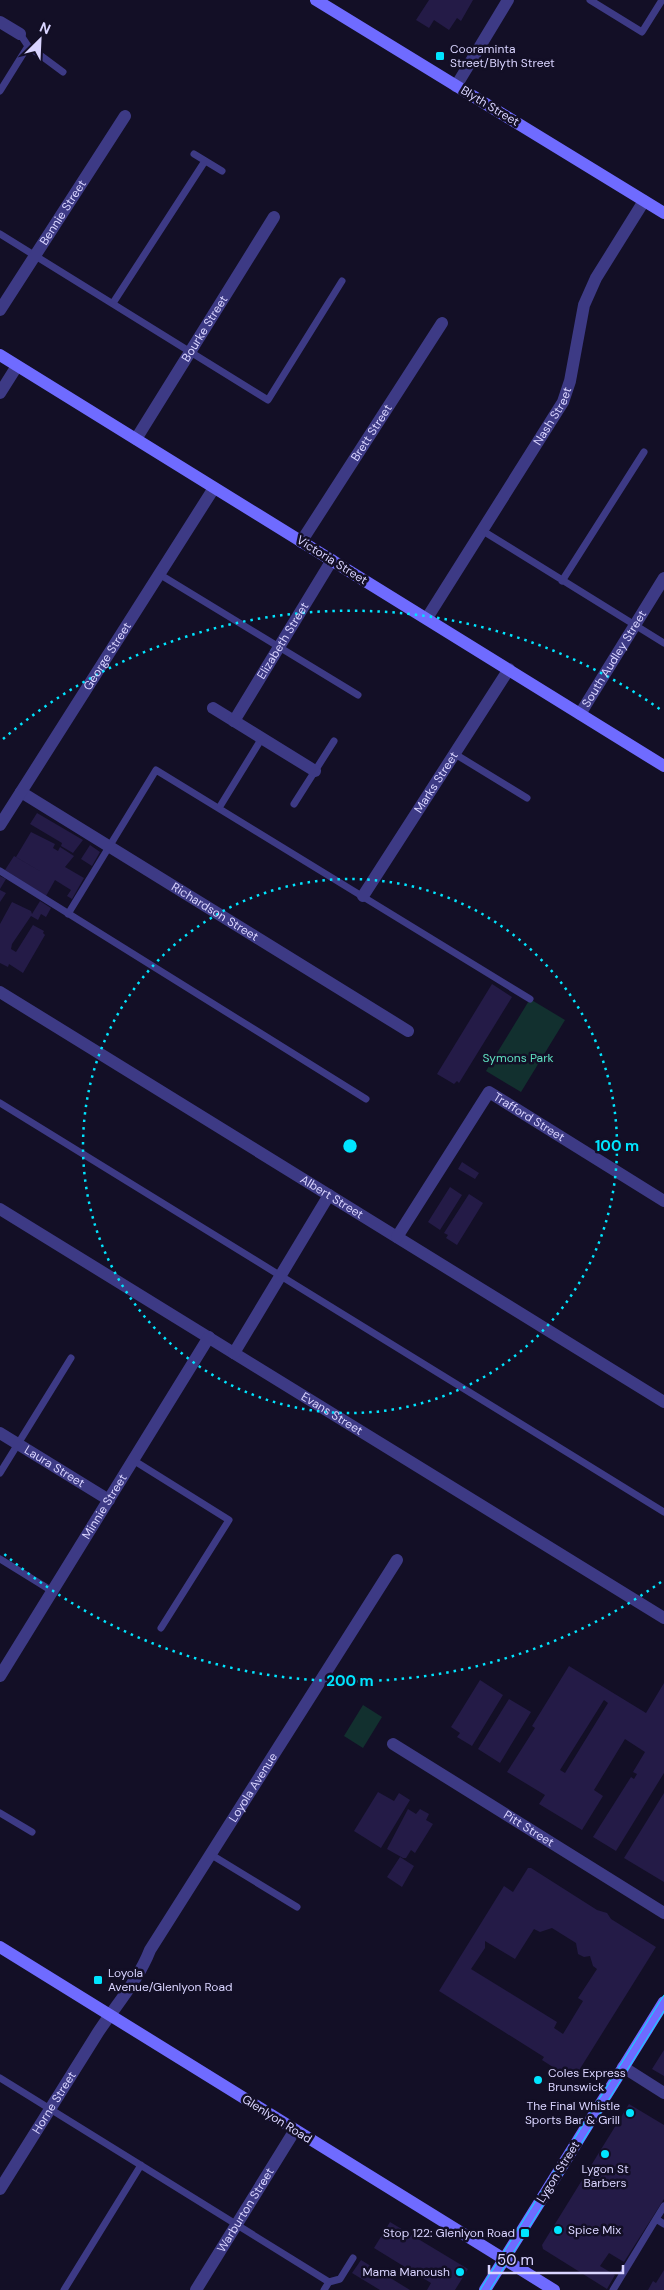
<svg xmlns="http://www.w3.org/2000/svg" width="664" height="2290" viewBox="0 0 664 2290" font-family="'DM Sans',sans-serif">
  <rect width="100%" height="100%" fill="#130f26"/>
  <path fill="#12302f" d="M530,999L565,1020L521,1092L486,1071Z
    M363,1705L382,1717L363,1748L344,1736Z"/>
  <path fill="#241b47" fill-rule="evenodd" d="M429,0H473L461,21L457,18L449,30L434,20L429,28L416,20Z
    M37,813L83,840L73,853L61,846L62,843L30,824Z
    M31,832L55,844L53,848L58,851L60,847L74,856L65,867L84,878L72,899L67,896L71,890L55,880L46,896L5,870L14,856L45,874L16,857Z
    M90,845L100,852L92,866L81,859Z
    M0,876L6,879L0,889Z
    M0,890L6,893L0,902Z
    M40,901L51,908L46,917L41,914L38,920L31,916L12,944L11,949L16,952L33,925L44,931L43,933L45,935L23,973L9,964L8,967L0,963V924L12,902L31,911L32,914Z
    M492,984L512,997L459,1083L457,1081L454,1084L437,1074Z
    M462,1162L479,1173L475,1179L458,1169Z
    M450,1187L462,1195L440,1230L428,1222Z
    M469,1194L483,1203L457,1245L446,1238L448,1235L444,1233Z
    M569,1666L646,1713L664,1683V1773L616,1851L593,1837L631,1777L634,1779L637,1774L633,1772L645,1752L625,1739L594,1790L603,1796L582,1830L539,1804L545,1795L507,1772L535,1728L532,1726ZM604,1700L608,1703L565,1773L560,1770Z
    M480,1680L503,1695L472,1746L457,1737L460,1733L451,1727Z
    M509,1699L531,1712L500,1763L478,1749Z
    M378,1792L394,1801L399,1793L410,1800L381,1848L354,1831Z
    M664,1793V1882L624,1858Z
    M408,1809L416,1814L420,1809L429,1814L426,1820L433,1824L415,1853L411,1850L406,1858H403L387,1849Z
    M400,1857L414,1866L402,1887L387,1877Z
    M528,1868H531L597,1910L607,1913L611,1919L656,1947L573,2080L542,2060L544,2057L439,1991L504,1886L513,1892ZM552,1928L576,1943L578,1954L584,1957L590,1956L593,1966L597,1969L578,1998L583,2001L563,2034L554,2028L557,2022L471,1969L485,1948V1941L515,1959L534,1929L540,1932Z
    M664,2050V2076L652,2069Z
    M629,2104L664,2125V2199L624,2262L609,2253L600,2266L615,2275L607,2289L543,2249L542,2245Z
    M390,2222L468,2269L455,2290H427L431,2283L374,2248Z
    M361,2260L410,2290H380L352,2273Z
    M664,2270V2290H648L653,2281L656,2283Z"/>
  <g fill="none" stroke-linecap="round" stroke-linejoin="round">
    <path stroke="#3d3a85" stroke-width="7" d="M590,0L642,32L662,0
      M28,46L63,72
      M0,91L28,46L20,34
      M194,154L222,171
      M0,234L268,400L342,281
      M113,303L205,161
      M483,531L664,643
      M159,574L358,695
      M562,581L644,452
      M455,754L527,798
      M294,804L334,741
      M219,808L262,738
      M0,871L366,1099
      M68,914L156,770L530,999
      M0,1103L664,1512
      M133,1460L229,1520L161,1628
      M0,1473L71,1358
      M0,1559L52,1591
      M0,1813L32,1832
      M210,1854L297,1907
      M0,2078L329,2282
      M664,2206L656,2219L664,2224
      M64,2290L141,2165
      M324,2290L329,2282L340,2279L353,2258
      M613,2290L656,2219"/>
    <g stroke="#3d3a85" stroke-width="12">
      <path d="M0,22L20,34"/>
      <path d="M456,86L508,0"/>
      <path id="s1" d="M0,310L125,116"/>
      <path d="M0,393L17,366"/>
      <path id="s2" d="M136,439L274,217"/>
      <path id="s3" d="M301,542L442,323"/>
      <path id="s4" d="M427,618L563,402L570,381L584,305L596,278L644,201"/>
      <path d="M213,708L315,771"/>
      <path id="s5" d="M580,714L664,578"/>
      <path id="s6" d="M234,721L332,560"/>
      <path id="s7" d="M21,792L408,1031"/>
      <path id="s8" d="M0,825L214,488"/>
      <path id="s9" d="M363,896L509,669"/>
      <path id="s10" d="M0,992L664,1402"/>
      <path id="s11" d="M0,1209L664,1618"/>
      <path id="s12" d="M397,1237L489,1092L664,1201"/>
      <path d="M234,1353L329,1195"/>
      <path id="s13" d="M0,1433L109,1500"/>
      <path id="s14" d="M0,1676L209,1337"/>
      <path id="s15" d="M393,1744L664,1913"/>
      <path d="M623,2067L664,2093"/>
      <path id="s16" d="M0,2189L97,2034C115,2006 138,1981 150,1950L397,1560"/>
      <path id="s17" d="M196,2290L295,2130"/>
    </g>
    <path stroke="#6f6bff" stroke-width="12" d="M316,0L664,213
      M0,355L664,766
      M0,1947L554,2290
      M485,2290L664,2002"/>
    <path stroke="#00e5ff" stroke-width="1" d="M480,2290L664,1995
      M490,2290L664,2011"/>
  </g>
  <g fill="none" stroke="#00e5ff" stroke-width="2.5" stroke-dasharray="2.5 5">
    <circle cx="350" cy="1146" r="267"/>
    <path d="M661 1582A535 535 0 0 1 3 1553M3 739A535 535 0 0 1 661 710"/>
  </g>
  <g fill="#00e5ff" stroke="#130f26" stroke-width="2">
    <rect x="435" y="51" width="10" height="10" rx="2.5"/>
    <rect x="93" y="1975" width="10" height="10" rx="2.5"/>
    <circle cx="538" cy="2080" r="5"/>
    <circle cx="630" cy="2113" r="5"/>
    <circle cx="605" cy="2154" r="5"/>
    <circle cx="558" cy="2230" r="5"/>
    <rect x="520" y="2228" width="10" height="10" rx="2.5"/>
    <circle cx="460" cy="2272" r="5"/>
  </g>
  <g text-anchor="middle" stroke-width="5" stroke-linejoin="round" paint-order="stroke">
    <g font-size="12" fill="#d9d4ff" stroke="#130f26" text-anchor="start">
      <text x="450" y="53">Cooraminta<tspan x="450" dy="14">Street/Blyth Street</tspan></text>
      <text x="108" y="1977">Loyola<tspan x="108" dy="14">Avenue/Glenlyon Road</tspan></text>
      <text x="548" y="2077">Coles Express<tspan x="548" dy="14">Brunswick</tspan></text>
      <text x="620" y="2110" text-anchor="end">The Final Whistle<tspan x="620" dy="14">Sports Bar &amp; Grill</tspan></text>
      <text x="605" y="2173" text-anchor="middle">Lygon St<tspan x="605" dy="14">Barbers</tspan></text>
      <text x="568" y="2234">Spice Mix</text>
      <text x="515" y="2237" text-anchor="end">Stop 122: Glenlyon Road</text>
      <text x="450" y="2276" text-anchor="end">Mama Manoush</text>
    </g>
    <g font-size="12" fill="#d9d4ff" stroke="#130f26">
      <text transform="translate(490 106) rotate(31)" y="4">Blyth Street</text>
      <text dy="4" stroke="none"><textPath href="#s1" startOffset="116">Bennie Street</textPath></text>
      <text dy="4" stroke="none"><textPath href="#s2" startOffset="130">Bourke Street</textPath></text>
      <text dy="4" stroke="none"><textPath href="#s4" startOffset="238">Nash Street</textPath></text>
      <text dy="4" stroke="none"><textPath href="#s3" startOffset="130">Brett Street</textPath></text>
      <text transform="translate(332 560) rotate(32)" y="4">Victoria Street</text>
      <text dy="4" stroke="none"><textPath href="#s6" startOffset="94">Elizabeth Street</textPath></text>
      <text dy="4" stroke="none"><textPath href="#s8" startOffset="200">George Street</textPath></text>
      <text dy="4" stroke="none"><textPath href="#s5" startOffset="65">South Audley Street</textPath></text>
      <text dy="4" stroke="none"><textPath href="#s9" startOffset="135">Marks Street</textPath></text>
      <text dy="4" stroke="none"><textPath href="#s7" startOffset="228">Richardson Street</textPath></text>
      <text dy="4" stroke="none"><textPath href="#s12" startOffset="219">Trafford Street</textPath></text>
      <text dy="4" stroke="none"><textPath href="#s10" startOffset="390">Albert Street</textPath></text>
      <text dy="4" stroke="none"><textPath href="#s11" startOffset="390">Evans Street</textPath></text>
      <text dy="4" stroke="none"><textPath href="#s13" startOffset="64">Laura Street</textPath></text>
      <text dy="4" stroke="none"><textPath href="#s14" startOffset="199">Minnie Street</textPath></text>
      <text dy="4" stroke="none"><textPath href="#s16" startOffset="475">Loyola Avenue</textPath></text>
      <text dy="4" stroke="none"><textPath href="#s15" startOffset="160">Pitt Street</textPath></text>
      <text dy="4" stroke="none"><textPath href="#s16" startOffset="102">Horne Street</textPath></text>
      <text transform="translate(277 2119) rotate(32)" y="4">Glenlyon Road</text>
      <text transform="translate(558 2172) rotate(-58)" y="4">Lygon Street</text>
      <text dy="4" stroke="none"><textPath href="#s17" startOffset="94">Warburton Street</textPath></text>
    </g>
    <g font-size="12" fill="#5fe0c0" stroke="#130f26">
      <text x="518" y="1062">Symons Park</text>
    </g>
  </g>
  <circle cx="350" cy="1146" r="8" fill="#00e5ff" stroke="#130f26" stroke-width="2.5"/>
  <g font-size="15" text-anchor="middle" font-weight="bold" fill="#00e5ff" stroke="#130f26" stroke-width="5" stroke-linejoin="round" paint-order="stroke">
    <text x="617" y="1151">100 m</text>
    <text x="350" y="1686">200 m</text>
  </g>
  <g transform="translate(40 40) rotate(24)" stroke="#130f26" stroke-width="4" paint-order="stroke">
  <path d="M0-4L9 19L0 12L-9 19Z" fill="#d9d4ff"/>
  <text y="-8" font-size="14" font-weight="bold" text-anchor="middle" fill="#d9d4ff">N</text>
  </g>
  <path d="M489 2265v8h134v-8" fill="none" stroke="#d9d4ff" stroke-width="2.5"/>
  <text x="497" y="2265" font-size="15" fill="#d9d4ff" stroke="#130f26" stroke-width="4" paint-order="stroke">50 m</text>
</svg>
